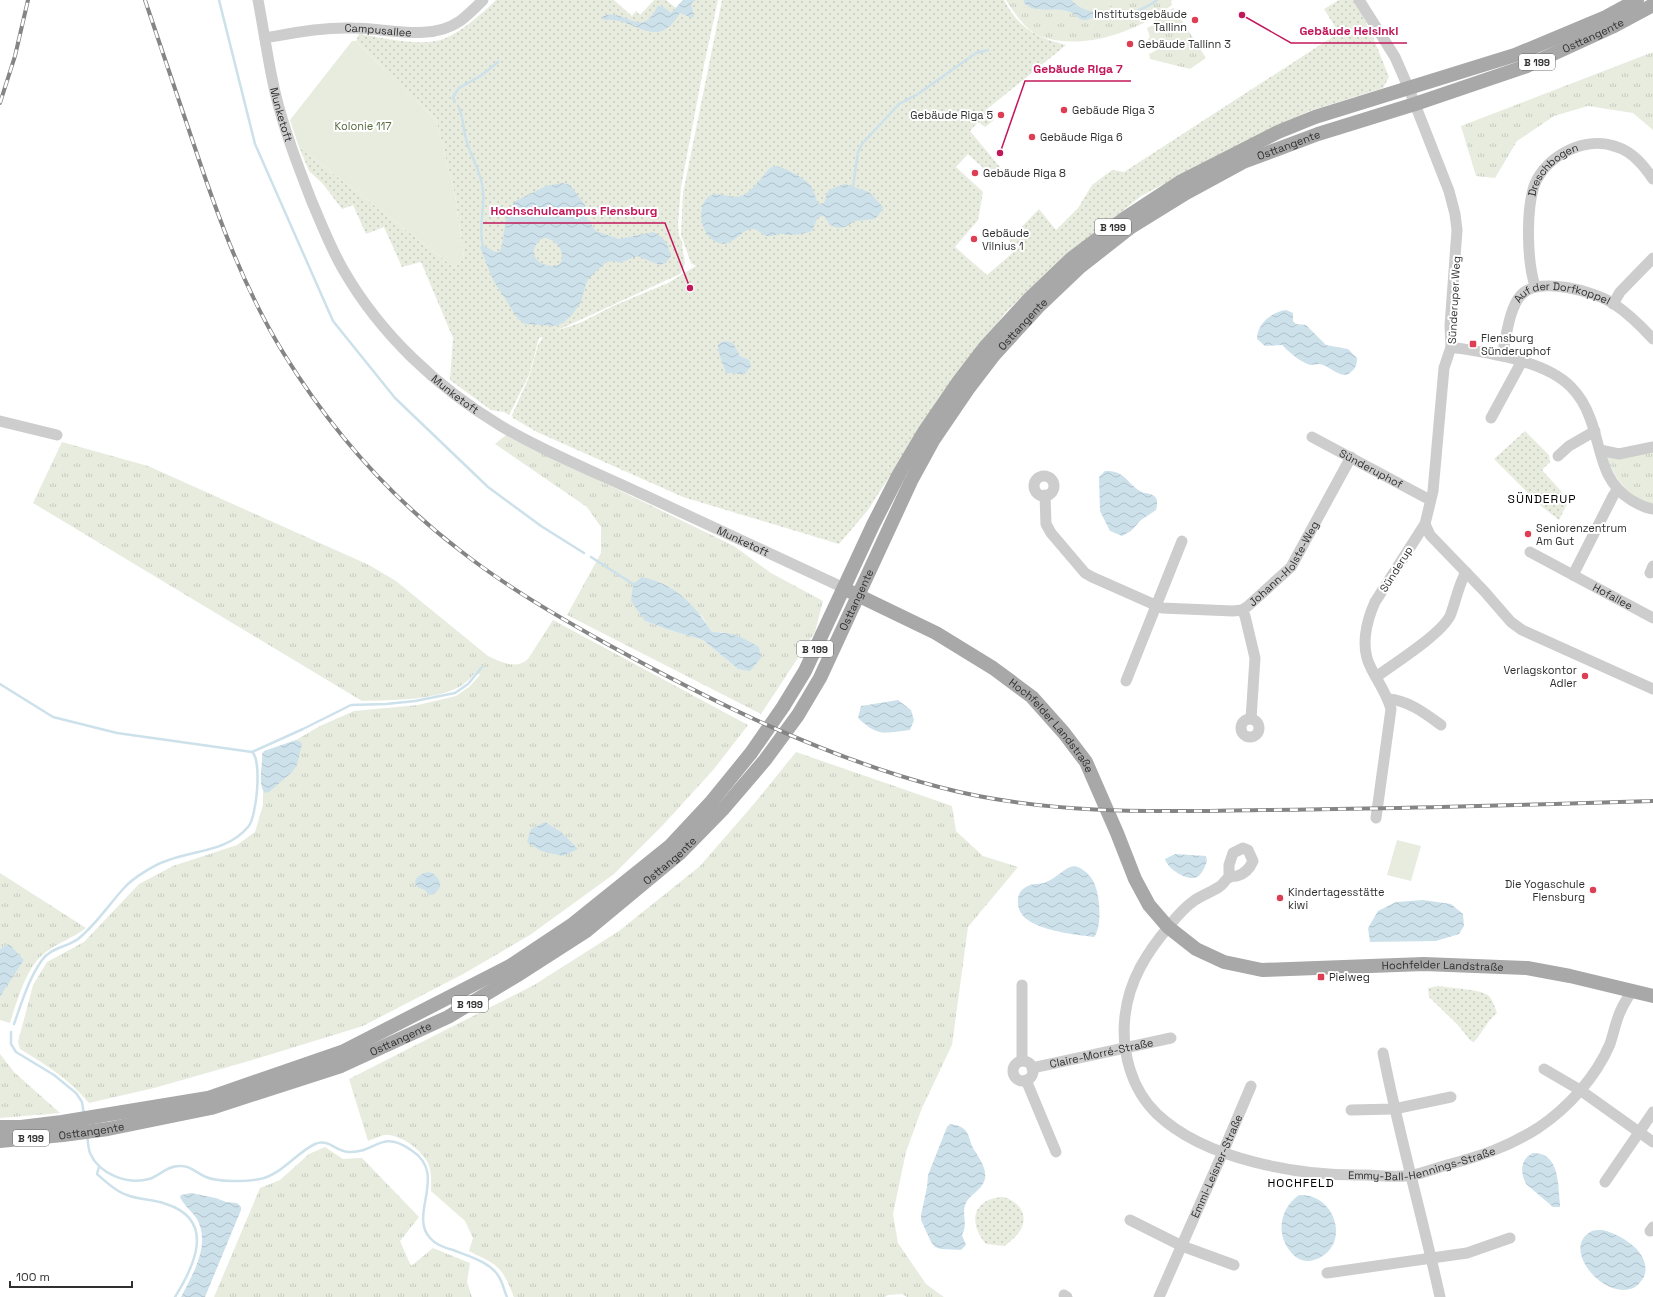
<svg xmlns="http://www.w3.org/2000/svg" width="1653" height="1297" viewBox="0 0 1653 1297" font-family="'Space Grotesk',sans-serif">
  <defs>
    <pattern id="grass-tufts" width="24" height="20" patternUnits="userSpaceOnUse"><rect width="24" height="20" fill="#e7ecdf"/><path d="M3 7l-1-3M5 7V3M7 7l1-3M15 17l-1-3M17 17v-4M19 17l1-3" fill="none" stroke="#c6cbc0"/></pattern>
    <pattern id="park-dots" width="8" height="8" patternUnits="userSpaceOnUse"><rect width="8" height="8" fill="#e7ecdf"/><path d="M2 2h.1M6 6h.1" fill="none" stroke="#c6cbc0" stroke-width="1.8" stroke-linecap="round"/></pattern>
    <pattern id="water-waves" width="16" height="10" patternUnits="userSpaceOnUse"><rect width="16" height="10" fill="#cde1eb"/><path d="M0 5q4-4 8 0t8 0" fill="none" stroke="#b0c1ca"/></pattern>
  </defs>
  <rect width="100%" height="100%" fill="#fff"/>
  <path fill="url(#grass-tufts)" fill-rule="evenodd" d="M1006,0H1173L1171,1L1172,5C1138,31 1085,51 1042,37C1026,31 1015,14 1006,0Z
    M1173,8L1175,9L1172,11L1177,20L1180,18L1206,58L1190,69L1150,59L1149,54L1157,50L1159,44L1157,41L1150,44L1148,39L1150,37L1147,28L1155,24L1154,21Z
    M1653,52V130L1633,113L1588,106L1554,116L1517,141L1495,178L1476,176L1461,126Z
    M506,435L734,546L771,573L823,601L815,632L761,714L567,615L601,553V527L587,507L495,444ZM701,615L712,632H723L738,669L703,640L666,629L645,621Z
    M62,442L148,466L369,565L396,581L488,656C501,662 516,670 528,659L553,620L748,725L714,769L663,825L614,874L530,935L465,973L363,1026L249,1061L154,1088L89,1103C69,1079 46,1065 20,1049L18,1042L33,985L47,962L84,942L139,884L173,866L237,845L255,832L263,805V790L265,793L292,772L299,741L296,740L320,726L354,711L418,705L456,696L469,687L480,675L476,672C472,676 469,680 465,683C442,701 391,700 362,701L33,503Z
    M1653,450V504C1629,499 1615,479 1607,457Z
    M796,752L952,806L956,831L983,856L1018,867L968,927L952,1045L922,1108L906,1152L893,1214L898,1243L926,1284L944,1297H907L902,1294L888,1295L885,1297H514C501,1265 499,1266 469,1251L473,1238L465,1221L431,1191C431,1182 432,1172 428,1163C421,1150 404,1137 389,1135C383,1134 374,1139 368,1141L349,1079L534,985L619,931L700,866L753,805Z
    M0,873L86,928C73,938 58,943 46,952C26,966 17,1002 10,1023L0,1020V997L24,960L6,945L0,949Z
    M0,1054L14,1072L60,1113L0,1118Z
    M325,1147L343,1159L362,1158L419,1217L400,1241L411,1266L433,1248L470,1263L467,1282L472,1297H214L260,1188L280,1180L309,1154Z"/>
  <path fill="url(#park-dots)" d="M496,0H614L632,16L636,11L640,15L654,0H666L676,8L683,0H718L704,65L681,187L678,224L679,235L683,245L682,246L685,263L683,269L680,274L556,331L582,322L613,306L668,283L696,266L691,263L681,235L683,193L722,0H1004C1019,28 1036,38 1066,45L986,110L994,120L985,127L978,122L970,131L1004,172L995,179L968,154L956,167L983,192L978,220L955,247L987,275L1016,250L1009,240L1039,209L1056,230L1078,208L1092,185L1112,170L1124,172L1337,34L1338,31L1324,9L1339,0H1354L1371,32L1389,77L1383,88L1309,111L1232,148L1141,196L1045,274L1006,312L936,404L868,510L839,544L683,497L537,432L513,418L512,415L529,377L538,345L543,337L539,338L529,375L509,415L504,412L491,410L450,380L453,338L421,262L402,267L384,227L366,234L353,205L342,209L323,184L309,171L299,147L455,268L464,257L455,195L436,120L356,41L359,34C384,38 411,45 436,41C455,38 482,14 496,0Z
    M1525,431L1549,455L1550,462L1542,470L1569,500L1559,520L1541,506L1494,459Z
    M1438,986C1449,988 1482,989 1489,996C1493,1000 1495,1008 1497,1013L1489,1021L1476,1040L1473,1042L1470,1040L1458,1025L1429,997L1428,988Z
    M1003,1197C1016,1200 1028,1212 1022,1227C1019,1235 1011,1240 1005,1246L986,1244C968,1223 972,1199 1003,1197Z"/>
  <path fill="#e7ecdf" d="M1071,0H1124C1117,4 1095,13 1087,11C1081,10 1076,4 1071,0Z
    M352,41H356L436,120L455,195L464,257L455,268L299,147L290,120Z
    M1397,840L1421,846L1411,881L1387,875Z"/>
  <path fill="url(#water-waves)" fill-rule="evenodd" d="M683,0H696L691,4L694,16L692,18L680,13C658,49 642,24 614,20C610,19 606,21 602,19V17C618,7 637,31 649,19C653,15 655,10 658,6H662L671,13Z
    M1024,0H1071C1080,8 1086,12 1098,11L1100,13C1097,16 1088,21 1083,20C1077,19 1074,12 1067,11C1054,7 1034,14 1024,3Z
    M775,166C784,167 805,178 811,186C814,191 816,198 818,204L824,203L828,191L836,187L845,184L869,192L883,207L881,212L875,219L855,221L845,227L837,228L830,225L824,216L818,217L812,231C806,233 798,235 791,235C788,235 785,234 782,234C778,234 772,237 767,236C761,235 758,228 751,229C739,231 733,247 719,243C702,238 696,212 706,199C715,188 730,200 741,196C752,192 762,177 770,168Z
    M562,183L570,185L585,205L587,218L596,231L619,239L653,232C666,239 667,242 671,256L666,263L660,265L637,256L620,263L615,261L606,262L589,278L586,284L581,302L572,315L564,322L555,326L525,324L518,319L493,280L480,247L485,246L495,252H499L502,246L506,218L514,202L546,186ZM543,238C553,238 563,247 562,258C561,277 514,259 543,238Z
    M1286,310L1293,313V321L1296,324L1306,325L1326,345L1348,349L1357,358C1357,364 1356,368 1351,372C1342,381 1330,366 1320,364C1317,364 1313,365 1310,365C1300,362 1289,352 1282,345L1265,346L1257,339C1257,324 1271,312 1286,310Z
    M726,341L733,343L740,356L749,360L751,366L745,374L726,373C724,366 717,351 718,345L721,342Z
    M1105,471C1110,471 1115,471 1120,474C1128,479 1133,488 1142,492C1147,494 1153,493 1156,498C1158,502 1157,506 1156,510L1141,520L1131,531L1122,536L1110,531L1100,511L1099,477Z
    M642,577C675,584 694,604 712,632C731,632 743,637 759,647L761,658L750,671L738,669L703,640L666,629L645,621L631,601L633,584Z
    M898,700L911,710L914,720L910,730C884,733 878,737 858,718L861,706Z
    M296,740L299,741L302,744L297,765L292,772L269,792L265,793C257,784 263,765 262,754L264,751Z
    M545,822L561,832L578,849L563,856L541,851L527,842L531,829Z
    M1175,854L1206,856L1207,861C1205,867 1201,877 1194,878C1184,879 1168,869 1165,859Z
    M1075,866C1082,868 1088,873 1092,879C1100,890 1103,927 1094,937C1073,934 1018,930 1018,903C1017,895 1021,889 1028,886C1033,883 1040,885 1046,882C1057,878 1064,867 1075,866Z
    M429,872C442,876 444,890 431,895L428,894L425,890C419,888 415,887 415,880C419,875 423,873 429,872Z
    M1423,900L1451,904L1463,914L1464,926L1459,934L1436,941L1370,942L1368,928L1378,911L1396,902Z
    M6,945H10L24,960L0,997V949Z
    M950,1124C956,1125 962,1126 966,1131C969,1135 970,1141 972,1146C977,1156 987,1166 985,1179C982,1191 969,1194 965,1205C962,1216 968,1224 962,1235L966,1245L961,1250L941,1249L935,1247L931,1242L921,1220V1215L927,1187L928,1175L947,1127Z
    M1533,1153C1560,1152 1558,1186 1560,1204V1207H1553L1526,1184C1520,1172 1520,1159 1533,1153Z
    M191,1193L216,1198L226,1202L237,1203L241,1207V1210L205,1297H181C193,1274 211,1244 197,1219C192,1211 184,1206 180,1197L181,1195Z
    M1299,1195C1337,1193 1352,1248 1314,1260C1304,1263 1296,1259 1290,1251C1275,1233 1281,1207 1299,1195Z
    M1602,1230C1621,1234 1653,1253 1644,1277C1640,1283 1636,1288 1630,1289C1601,1297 1562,1249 1590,1232C1593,1230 1598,1230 1602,1230Z"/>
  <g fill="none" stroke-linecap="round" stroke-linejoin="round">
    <path stroke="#cde1eb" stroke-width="2.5" d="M219,0L255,144L333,321L395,398L488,487L541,526L584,553
      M1100,13C1104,15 1108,17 1113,17C1125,17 1147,8 1157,0
      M455,102L453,97L459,88L482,75L498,62
      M459,108C463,117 463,126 465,135C469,155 482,171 483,191C485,211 478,226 483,247
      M853,186L858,152L862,144L899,104L918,94L976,53L988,50
      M591,557L633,584
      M0,684L53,717L117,733L252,752L303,729L351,705L386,704L415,701L455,693L468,684L482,667
      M14,1024C22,1002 28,980 42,960C50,948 67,947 78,939C96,925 109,904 125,887C133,878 154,865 166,861C194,850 227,852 248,827C257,817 262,760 252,752
      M11,1032V1044L16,1052L54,1075L76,1093L82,1102L84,1115
      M87,1135C88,1141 88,1148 90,1153C99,1174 127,1185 149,1179C160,1176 166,1166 179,1166C190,1165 196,1173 206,1177C217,1182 247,1182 260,1179C281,1175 296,1153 315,1144C329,1138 336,1152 349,1152C377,1153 380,1129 411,1150C449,1174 408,1214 430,1238C436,1245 445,1248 453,1250C468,1256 491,1262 499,1277C503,1283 504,1291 507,1297
      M99,1167L97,1174C105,1181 116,1192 127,1195C139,1200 153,1199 166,1204C216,1220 195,1265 175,1297"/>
    <g stroke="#cdcdcd" stroke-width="11">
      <path id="s1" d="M258,0C264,31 268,62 275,92C284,130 298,166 312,202C322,225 331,249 344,271C381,335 438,388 501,426C545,452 595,472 642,494C709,525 776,557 844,588"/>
      <path d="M1359,0L1395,57L1409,89L1449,191L1455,214L1457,230L1450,326L1451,347L1444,368L1433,491L1425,524L1375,602C1366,622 1360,648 1371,668C1378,682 1387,694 1391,709L1376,818"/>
      <path id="s2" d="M265,38C294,33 323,27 353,28C387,28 430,42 460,21C468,15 476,7 483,0"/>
      <path id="s3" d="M1535,286C1527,261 1526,212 1534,186C1546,155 1586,135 1617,147C1633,152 1644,166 1653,179"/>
      <path d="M1613,304L1620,292L1653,258"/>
      <path d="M1451,347C1487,353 1545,360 1571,387C1579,395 1586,407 1590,418C1602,449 1600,480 1631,500C1638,504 1644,508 1653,509"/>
      <path id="s4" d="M1502,356C1506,339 1509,308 1521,295C1539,276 1594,291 1614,304C1629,314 1641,326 1653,339"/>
      <path d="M1491,418L1522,361"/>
      <path d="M0,421L57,435"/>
      <path id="s5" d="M1312,437L1430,500"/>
      <path d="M1600,450L1619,454L1653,447"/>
      <path d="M1558,456L1569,446L1595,431"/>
      <circle cx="1044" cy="486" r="10"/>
      <path id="s6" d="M1045,495L1046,524L1051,533L1085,573L1092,577L1162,608L1233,611L1242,610L1248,606L1291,567L1351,457"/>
      <path d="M1425,524L1430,535L1484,591L1511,622L1522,630L1653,689"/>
      <path id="s7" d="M1530,552L1653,618"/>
      <path d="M1650,573L1653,566"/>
      <path d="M1573,575L1613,496L1617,490"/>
      <path d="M1242,610L1245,616L1255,658L1251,719"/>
      <path d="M1376,677C1395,663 1440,635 1450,616C1456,601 1458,586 1466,572"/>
      <path d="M1126,681L1182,541"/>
      <path d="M1388,699C1408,700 1426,714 1441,725"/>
      <circle cx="1250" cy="728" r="9"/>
      <path id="s8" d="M1229,877V865L1233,853L1243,848L1248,850L1253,861C1250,868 1244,874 1237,876C1234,876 1230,877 1228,878C1225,880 1223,885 1219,887C1211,892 1203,895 1195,900C1185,907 1177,916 1170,925C1147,952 1129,980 1125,1016C1121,1051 1131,1089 1157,1114C1205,1160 1300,1176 1364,1175C1379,1175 1397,1178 1413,1175C1424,1173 1436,1168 1447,1165C1481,1156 1508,1147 1538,1128C1568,1108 1596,1077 1610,1044C1614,1032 1616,1020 1621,1010C1624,1003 1629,996 1632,990"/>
      <path d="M1383,1053C1399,1135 1422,1215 1440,1297"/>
      <path d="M1022,1061V985"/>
      <circle cx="1023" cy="1071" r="10"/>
      <path id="s9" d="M1032,1068L1171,1038"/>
      <path d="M1544,1069L1580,1090L1653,1142"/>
      <path d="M1026,1080L1056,1152"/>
      <path d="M1351,1110L1394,1109L1451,1097"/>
      <path d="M1605,1182L1653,1112"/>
      <path d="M1130,1220L1182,1246L1234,1265"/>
      <path d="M1650,1231L1653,1227"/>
      <path d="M1327,1273L1467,1253L1510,1238"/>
      <path d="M1064,1295L1067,1297"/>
      <path id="s10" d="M1159,1297L1223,1152L1251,1086"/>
    </g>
    <g stroke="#a8a8a8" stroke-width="14">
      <path id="s11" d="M851,592L936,633L993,668L1032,697L1064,733L1086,762L1117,833L1135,879L1149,905L1168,927L1196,949L1224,962L1262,970L1424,964L1527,968L1570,976L1653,996"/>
      <path d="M0,1127H21L62,1122L208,1098L344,1051L510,966L573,924L670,846L712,801L751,753L783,707L805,671L873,525L899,474L924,432L959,381L985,347L1030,298L1072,258L1125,218L1180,182L1278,132L1315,117L1515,55L1606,17L1637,0"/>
      <path id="s12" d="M0,1141L63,1135L108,1129L211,1108L341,1066L448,1017L516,976L586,931L680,853L724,808L765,760L798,715L820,678L911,481L934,439L968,389L994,355L1038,307L1080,267L1131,227L1186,193L1243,162L1318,134L1415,104L1527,66L1612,27L1653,5"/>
    </g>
    <g stroke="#858585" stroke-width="4">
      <path id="rail" d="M145,0C161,48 177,96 194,145C218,217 244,289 284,354C331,430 391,498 462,552C507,587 557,616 607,644C713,702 821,756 939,787C1044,815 1154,812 1262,810C1392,809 1523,805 1653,801
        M0,103L15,56L28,0"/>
    </g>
    <use href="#rail" stroke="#fff" stroke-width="2.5" stroke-dasharray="8" stroke-linecap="butt"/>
  </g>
  <g fill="#dc3e53" stroke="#fff" stroke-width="1.5">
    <circle cx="1195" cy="20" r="4"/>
    <circle cx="1130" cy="44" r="4"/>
    <circle cx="1064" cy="110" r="4"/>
    <circle cx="1001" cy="115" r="4"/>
    <circle cx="1032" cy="137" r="4"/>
    <circle cx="975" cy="173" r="4"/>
    <circle cx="974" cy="239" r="4"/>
    <rect x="1469" y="340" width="8" height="8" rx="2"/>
    <circle cx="1528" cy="534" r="4"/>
    <circle cx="1585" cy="676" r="4"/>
    <circle cx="1593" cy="890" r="4"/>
    <circle cx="1280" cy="898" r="4"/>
    <rect x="1317" y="973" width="8" height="8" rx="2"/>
  </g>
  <g text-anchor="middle" stroke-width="4" stroke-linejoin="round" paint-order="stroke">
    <g fill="#fff" stroke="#6e6e6e" stroke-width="1">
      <rect x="1519" y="54" width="36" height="16" rx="3"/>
      <rect x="1095" y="219" width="36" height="16" rx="3"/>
      <rect x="797" y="641" width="36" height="16" rx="3"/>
      <rect x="452" y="996" width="36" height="16" rx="3"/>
      <rect x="13" y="1130" width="36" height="16" rx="3"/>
    </g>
    <g font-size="10" font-weight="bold" fill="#303030">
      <text x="1537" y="66">B 199</text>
      <text x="1113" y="231">B 199</text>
      <text x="815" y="653">B 199</text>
      <text x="470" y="1008">B 199</text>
      <text x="31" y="1142">B 199</text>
    </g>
    <g font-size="11" fill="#303030" stroke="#fff" text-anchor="start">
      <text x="1187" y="18" text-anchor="end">Institutsgebäude<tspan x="1187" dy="13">Tallinn</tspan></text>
      <text x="1138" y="48">Gebäude Tallinn 3</text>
      <text x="1072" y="114">Gebäude Riga 3</text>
      <text x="993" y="119" text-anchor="end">Gebäude Riga 5</text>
      <text x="1040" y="141">Gebäude Riga 6</text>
      <text x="983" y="177">Gebäude Riga 8</text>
      <text x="982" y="237">Gebäude<tspan x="982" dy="13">Vilnius 1</tspan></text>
      <text x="1481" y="342">Flensburg<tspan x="1481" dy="13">Sünderuphof</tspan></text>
      <text x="1536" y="532">Seniorenzentrum<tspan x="1536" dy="13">Am Gut</tspan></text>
      <text x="1577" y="674" text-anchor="end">Verlagskontor<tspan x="1577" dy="13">Adler</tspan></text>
      <text x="1585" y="888" text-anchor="end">Die Yogaschule<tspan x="1585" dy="13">Flensburg</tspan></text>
      <text x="1288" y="896">Kindertagesstätte<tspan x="1288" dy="13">kiwi</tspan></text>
      <text x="1329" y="981">Pielweg</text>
    </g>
    <g font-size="11" fill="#303030" stroke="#fff">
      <text dy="4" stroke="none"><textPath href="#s2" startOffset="114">Campusallee</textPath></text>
      <text dy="4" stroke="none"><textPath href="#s12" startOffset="2036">Osttangente</textPath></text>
      <text dy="4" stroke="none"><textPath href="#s1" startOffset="117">Munketoft</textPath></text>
      <text dy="4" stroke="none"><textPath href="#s12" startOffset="1712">Osttangente</textPath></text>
      <text dy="4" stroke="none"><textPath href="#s3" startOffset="126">Dreschbogen</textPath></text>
      <text transform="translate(1454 300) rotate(-87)" y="4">Sünderuper Weg</text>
      <text dy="4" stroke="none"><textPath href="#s4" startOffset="107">Auf der Dorfkoppel</textPath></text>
      <text dy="4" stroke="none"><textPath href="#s12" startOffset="1388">Osttangente</textPath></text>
      <text dy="4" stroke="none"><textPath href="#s1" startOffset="453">Munketoft</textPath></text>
      <text dy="4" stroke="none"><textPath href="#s5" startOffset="67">Sünderuphof</textPath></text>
      <text dy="4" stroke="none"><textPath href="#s1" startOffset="777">Munketoft</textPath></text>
      <text dy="4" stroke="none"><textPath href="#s6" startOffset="320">Johann-Holste-Weg</textPath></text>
      <text transform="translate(1396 569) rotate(-58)" y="4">Sünderup</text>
      <text dy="4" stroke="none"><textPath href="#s7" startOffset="94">Hofallee</textPath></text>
      <text dy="4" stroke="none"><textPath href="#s12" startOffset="1064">Osttangente</textPath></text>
      <text dy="4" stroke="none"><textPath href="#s11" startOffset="244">Hochfelder Landstraße</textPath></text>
      <text dy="4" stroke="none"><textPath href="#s12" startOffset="740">Osttangente</textPath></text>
      <text dy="4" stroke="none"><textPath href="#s11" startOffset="766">Hochfelder Landstraße</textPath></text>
      <text dy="4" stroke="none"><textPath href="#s12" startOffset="416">Osttangente</textPath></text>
      <text dy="4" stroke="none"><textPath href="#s9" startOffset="71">Claire-Morré-Straße</textPath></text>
      <text dy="4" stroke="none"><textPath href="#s12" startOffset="92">Osttangente</textPath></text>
      <text dy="4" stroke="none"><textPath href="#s8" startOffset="650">Emmy-Ball-Hennings-Straße</textPath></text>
      <text dy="4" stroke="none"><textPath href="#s10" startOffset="143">Emmi-Leisner-Straße</textPath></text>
    </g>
    <g font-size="11" fill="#566a40" stroke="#fff">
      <text x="363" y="130">Kolonie 117</text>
    </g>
    <g font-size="12" letter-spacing="1" fill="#000" stroke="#fff">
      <text x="1542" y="503">SÜNDERUP</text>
      <text x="1301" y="1187">HOCHFELD</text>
    </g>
  </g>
  <path fill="none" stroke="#c2185b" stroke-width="1.5" d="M1242 15L1291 43H1407M1000 153L1025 81H1131M690 288L665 223H483"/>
  <g fill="#c2185b" stroke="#fff" stroke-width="1.5">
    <circle cx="1242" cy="15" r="4"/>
    <circle cx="1000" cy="153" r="4"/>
    <circle cx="690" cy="288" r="4"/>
  </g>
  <g font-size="12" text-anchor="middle" font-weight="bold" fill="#c2185b" stroke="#fff" stroke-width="4" stroke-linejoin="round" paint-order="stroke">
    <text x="1349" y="35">Gebäude Helsinki</text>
    <text x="1078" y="73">Gebäude Riga 7</text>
    <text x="574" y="215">Hochschulcampus Flensburg</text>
  </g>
  <path d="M10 1281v6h122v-6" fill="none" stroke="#303030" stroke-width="2"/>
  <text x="16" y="1281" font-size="12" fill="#303030" stroke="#ffffff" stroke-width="3" paint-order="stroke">100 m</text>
</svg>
